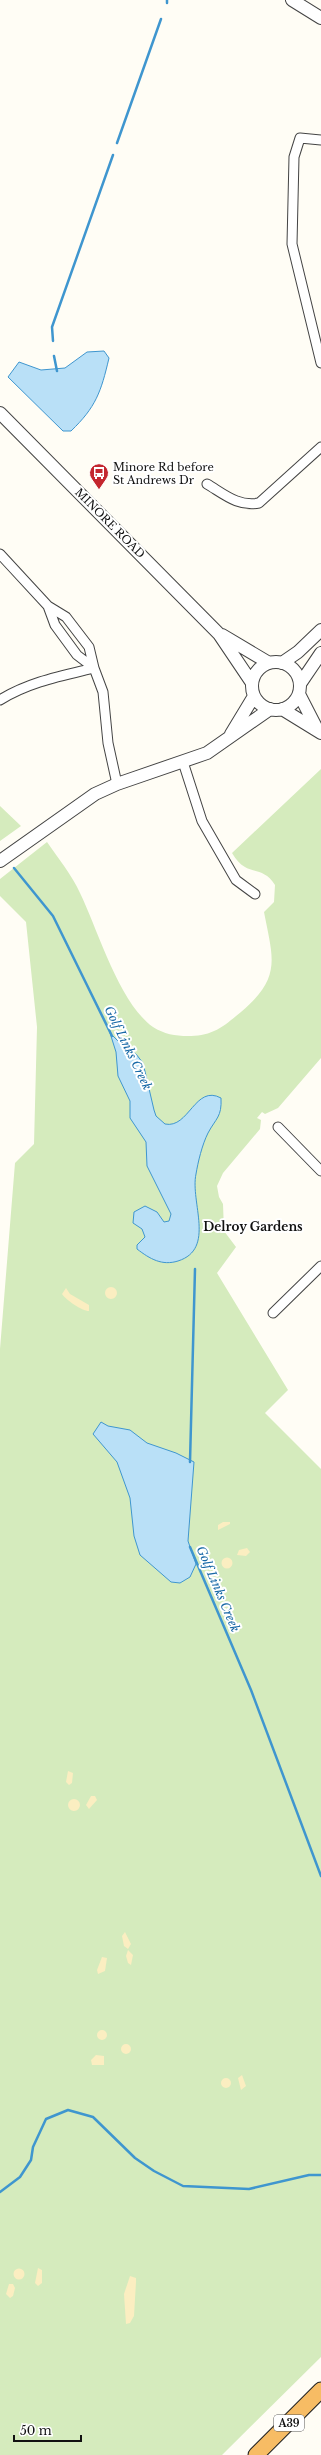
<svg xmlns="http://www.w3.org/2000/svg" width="321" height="2455" viewBox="0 0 321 2455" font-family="'Libre Baskerville',serif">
  <rect width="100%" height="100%" fill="#fffdf5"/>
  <path fill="#d5ebbd" d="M321,769V1058L278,1108L265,1114L262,1112L257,1118L261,1120L260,1129L223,1173L217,1186L219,1197L223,1204L224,1231L236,1247L217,1273L288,1390L265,1413L321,1469V2357L222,2455H0V1349L15,1163L34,1144L37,1027L26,922L0,896V879L47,842C58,858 72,875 80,893C98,930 119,1003 153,1027C164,1034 175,1036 188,1036C197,1036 206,1035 214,1031C224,1027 232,1019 241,1012C282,977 273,959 264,912L274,902L275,885C261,863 247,879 232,853Z
    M0,806L21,826L0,841Z"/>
  <path fill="#fbeec1" d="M105 1293a6 6 0 1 1 12 0a6 6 0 1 1-12 0Z
    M66,1288L70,1294L89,1305V1311C82,1311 66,1300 62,1294Z
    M223,1522H230V1524L218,1530V1525Z
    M247,1548L250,1552L246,1556L237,1555L239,1550Z
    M221.5 1563a5.5 5.5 0 1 1 11 0a5.5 5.5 0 1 1-11 0Z
    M68,1771L73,1773L72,1783L69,1785L66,1782Z
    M91,1796H95L97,1800L89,1809L86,1805Z
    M68 1805a6 6 0 1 1 12 0a6 6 0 1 1-12 0Z
    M125,1932L131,1944L128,1949L124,1946L122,1936Z
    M128,1950L133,1955L131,1965L128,1963L126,1956Z
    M102,1957L107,1958L105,1971L98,1974L97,1970Z
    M97 2035a5 5 0 1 1 10 0a5 5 0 1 1-10 0Z
    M121 2049a5 5 0 1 1 10 0a5 5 0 1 1-10 0Z
    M96,2055L104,2056V2065H92L91,2060Z
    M242,2075L246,2086L241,2090L238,2078Z
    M221 2083a5 5 0 1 1 10 0a5 5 0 1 1-10 0Z
    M38,2268L42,2270V2283L38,2286L35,2283Z
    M13.5 2274a5.5 5.5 0 1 1 11 0a5.5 5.5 0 1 1-11 0Z
    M130,2276L136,2278V2282L134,2316L130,2323L126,2324L124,2294Z
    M9,2284H13L15,2288L13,2296L10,2298L6,2294Z"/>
  <path fill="#b9e0f7" stroke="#3f96cf" d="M104,351L109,358C101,392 96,407 71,431H63L8,377L19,362L41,370L65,368L87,352Z
    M110,1033L122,1045L136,1054L143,1063L154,1110L156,1116L165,1124C189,1129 195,1084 221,1098C222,1117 216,1118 208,1133C202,1145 198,1162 196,1174C190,1202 216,1249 178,1261C162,1266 150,1259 137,1249V1245L145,1237L142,1229L133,1223L134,1212L145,1206L157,1212L164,1222L169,1221L171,1214L147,1166L146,1142L130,1118V1101L118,1076L116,1052Z
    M101,1422L108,1426L130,1430L147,1443L176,1453L194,1462L188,1541L196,1564L190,1577L180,1583L171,1582L140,1555L134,1536L130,1498L117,1462L93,1434Z"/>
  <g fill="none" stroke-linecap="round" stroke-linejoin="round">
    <path stroke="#3f96cf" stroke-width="2.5" d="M167,3V0
      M117,143L161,19
      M53,341L52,327L113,155
      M54,356L57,371
      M14,868L53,916L112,1036
      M190,1462L195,1269
      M190,1547L251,1690L321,1876
      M0,2192L20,2177L31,2160L33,2147L46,2119L68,2110L93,2117L135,2158L154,2171L183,2186L249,2189L309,2175H321"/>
    <g stroke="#444" stroke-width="11">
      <path id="minor" d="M321,140L300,138L294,157L292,244L321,363
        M207,484C224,494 238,507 259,503L321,447
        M0,554L48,606L55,625L77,655L94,668
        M48,606L66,617L89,647L94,668L103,692L108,743L117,784
        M0,700C29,682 61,676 94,668
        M183,762L202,821L236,880L255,894
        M278,1127L321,1171
        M273,1313L321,1266"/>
    </g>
    <g stroke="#444" stroke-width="14">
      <path id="tertiary" d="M292,0L321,18
        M0,413L219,634L252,683
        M222,635L269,663
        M252 686a24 24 0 1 1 48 0a24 24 0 1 1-48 0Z
        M282,663L298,652L321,630
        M300,684L321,653
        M299,694L317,729
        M282,709L321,733
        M231,734L254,696
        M0,861L95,794L117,784L207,753L270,709"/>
    </g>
    <g stroke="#222" stroke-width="17">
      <path id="trunk" d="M256,2455L321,2390"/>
    </g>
    <use href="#minor" stroke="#fff" stroke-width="9"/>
    <use href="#tertiary" stroke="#fff" stroke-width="12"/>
    <use href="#trunk" stroke="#f7bc64" stroke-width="15"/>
  </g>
  <defs>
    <g id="bus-pin" transform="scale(1)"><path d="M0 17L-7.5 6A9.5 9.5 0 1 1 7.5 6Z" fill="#c4262e" stroke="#fff"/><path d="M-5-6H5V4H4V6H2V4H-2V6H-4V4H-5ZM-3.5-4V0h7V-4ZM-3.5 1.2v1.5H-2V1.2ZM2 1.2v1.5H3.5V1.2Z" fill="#fff"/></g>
  </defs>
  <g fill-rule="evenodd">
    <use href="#bus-pin" x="99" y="473"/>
  </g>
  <g text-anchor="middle" stroke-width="4" stroke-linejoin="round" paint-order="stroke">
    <rect fill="#fff" stroke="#585858" stroke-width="1" x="274" y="2415" width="30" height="16" rx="3"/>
    <g font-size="10" font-weight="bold" fill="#111">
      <text x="289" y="2427">A39</text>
    </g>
    <g font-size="11" fill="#111" stroke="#fff" text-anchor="start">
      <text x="113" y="471">Minore Rd before<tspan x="113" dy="13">St Andrews Dr</tspan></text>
    </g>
    <g font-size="11" fill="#111" stroke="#fff">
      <text transform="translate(110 523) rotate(45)" y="4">MINORE ROAD</text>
    </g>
    <g font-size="12" font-style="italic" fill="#1768a6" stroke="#fff">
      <text transform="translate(128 1048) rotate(64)" y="4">Golf Links Creek</text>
      <text transform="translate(218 1589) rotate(67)" y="4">Golf Links Creek</text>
    </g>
    <g font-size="12" font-weight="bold" fill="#111" stroke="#fff">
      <text x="253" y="1231">Delroy Gardens</text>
    </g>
  </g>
  <path d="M14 2435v6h67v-6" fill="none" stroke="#111111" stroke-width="2"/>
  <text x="20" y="2435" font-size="12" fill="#111111" stroke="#ffffff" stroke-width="3" paint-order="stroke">50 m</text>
</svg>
